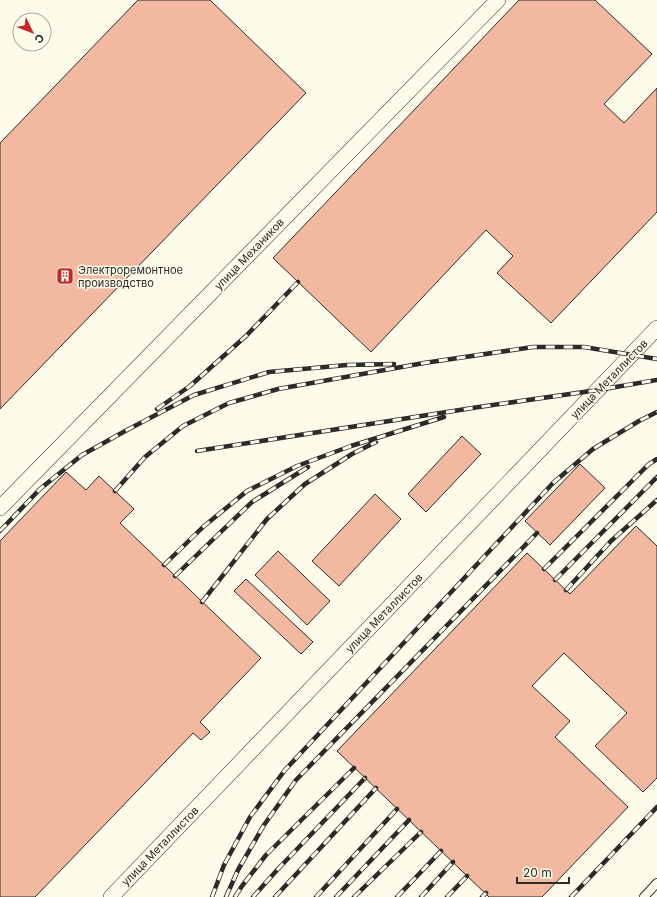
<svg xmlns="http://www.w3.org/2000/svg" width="657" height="897" viewBox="0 0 657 897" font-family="Inter,sans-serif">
  <rect width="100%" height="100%" fill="#fdfbea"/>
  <path fill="#f2b8a0" stroke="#2b2b2b" d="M138,0H210L306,93L0,409V143Z
    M519,0H595L652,54L604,104L624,123L657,88V212L551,323L497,273L513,256L486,230L371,352L273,258Z
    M462,436L481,454L426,512L408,494Z
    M580,464L605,488L550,545L525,521Z
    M66,472L86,490L99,476L134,509L120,523L261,658L200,722L210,732L201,740L193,733L35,897H0V541Z
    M375,494L401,519L339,586L312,561Z
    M636,526L657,546V778L643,792L595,746L627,713L564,653L532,686L570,721L555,737L628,807L542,897H489L337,751L527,553L570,594Z
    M278,551L330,601L307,625L255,575Z
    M246,579L313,642L301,654L234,591Z"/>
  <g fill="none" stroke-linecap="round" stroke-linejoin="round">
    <g stroke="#2b2b2b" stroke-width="10">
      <path id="service" d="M644,897L657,883"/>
    </g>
    <g stroke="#2b2b2b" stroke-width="16">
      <path id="minor" d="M0,508L498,0
        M111,897L657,328"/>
    </g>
    <use href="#service" stroke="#fdfbea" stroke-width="8"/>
    <use href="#minor" stroke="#fdfbea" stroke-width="15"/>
    <g stroke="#2b2b2b" stroke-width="4.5">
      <path id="rail" d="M157,409L190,386L246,336L298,282
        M197,451L479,407L598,390L657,380
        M115,491L145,457L183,426L229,403L278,389L424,363L533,347H584L657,359
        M0,531L40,489L82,455L127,430L194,395L269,372L347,365L394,364
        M164,565L203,527L247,491L297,466L351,446L444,417
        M544,569L649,464L657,459
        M175,576L252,502L308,467
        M555,580L657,477
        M566,590L611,541L657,500
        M202,602L267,519L305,484L352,454L376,442
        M212,897L224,865L250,817L285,770L553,483L593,449L639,421L657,412
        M226,897L238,870L264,825L296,780L537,533
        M235,897L242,886L266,855L354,768
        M253,897L278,869L365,778
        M275,897L376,788
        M316,897L397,809
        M336,897L409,820
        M354,897L421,832
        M397,897L441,851
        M421,897L453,862
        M447,897L467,876
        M482,897L486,893
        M571,897L657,807"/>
    </g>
    <use href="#rail" stroke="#fdfbea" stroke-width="3" stroke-dasharray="9" stroke-linecap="butt"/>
  </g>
  <defs>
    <g id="building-square" transform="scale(0.9)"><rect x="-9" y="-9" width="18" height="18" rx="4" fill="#c62828" stroke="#fdfbea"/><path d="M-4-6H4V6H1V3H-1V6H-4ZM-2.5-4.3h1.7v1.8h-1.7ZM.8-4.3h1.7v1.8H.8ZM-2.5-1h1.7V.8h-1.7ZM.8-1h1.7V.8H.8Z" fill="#fff"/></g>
  </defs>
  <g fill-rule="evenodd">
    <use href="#building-square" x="65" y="276"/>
  </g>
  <g text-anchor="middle" stroke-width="3" stroke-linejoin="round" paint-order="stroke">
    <g font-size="11" fill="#2b2b2b" stroke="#fdfbea">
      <text transform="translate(249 254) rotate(-46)" y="4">улица Механиков</text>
      <text transform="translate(609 379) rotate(-46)" y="4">улица Металлистов</text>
      <text transform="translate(384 613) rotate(-46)" y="4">улица Металлистов</text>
      <text transform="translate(160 846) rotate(-46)" y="4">улица Металлистов</text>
    </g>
    <g font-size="11" fill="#2b2b2b" stroke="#fdfbea" text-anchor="start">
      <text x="78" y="274">Электроремонтное<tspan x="78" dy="13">производство</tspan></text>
    </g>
  </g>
  <g transform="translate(32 32) rotate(133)"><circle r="19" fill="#fdfbea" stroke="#a9a89e"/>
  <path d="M0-3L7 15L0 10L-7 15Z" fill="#c62828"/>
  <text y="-6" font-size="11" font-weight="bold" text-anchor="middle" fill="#2b2b2b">С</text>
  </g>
  <path d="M517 877v6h52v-6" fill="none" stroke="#2b2b2b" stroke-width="2"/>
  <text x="523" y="877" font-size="12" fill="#2b2b2b" stroke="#fdfbea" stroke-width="3" paint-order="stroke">20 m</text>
</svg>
